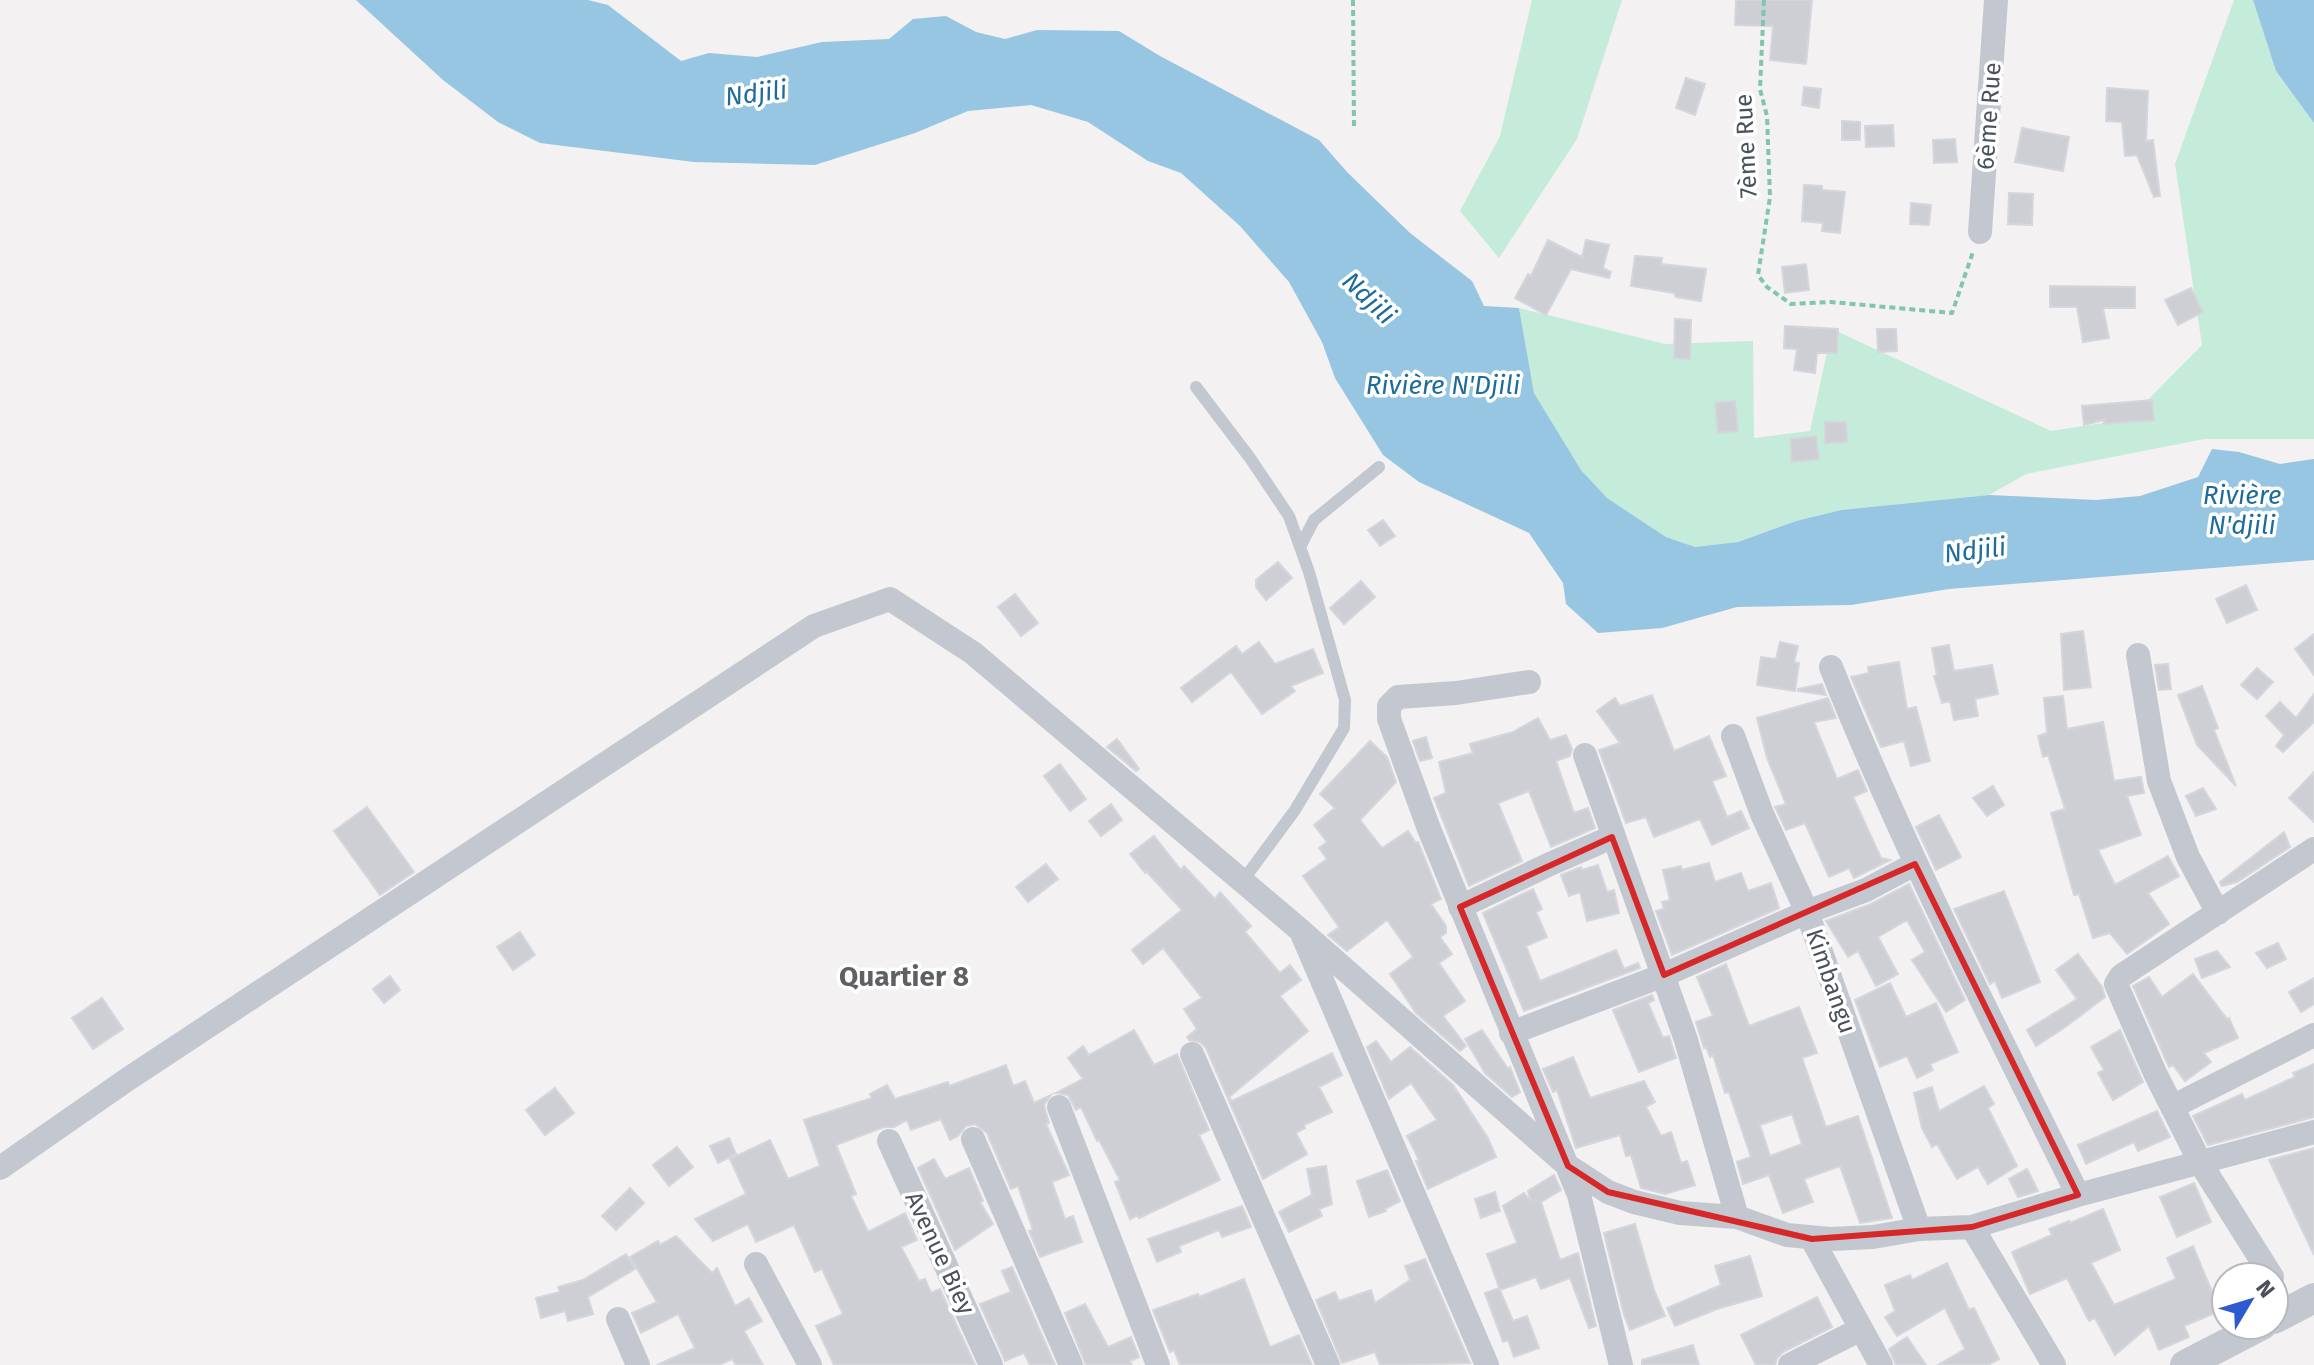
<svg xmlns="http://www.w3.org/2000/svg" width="2314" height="1365" viewBox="0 0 2314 1365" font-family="'Fira Sans',sans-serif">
  <rect width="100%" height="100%" fill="#f3f1f1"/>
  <path fill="#c5ebda" d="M1532,0H1622L1577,139L1499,258L1460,211L1500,136Z
    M2234,0H2253L2276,71L2314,123V439H2204L2026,474L1989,495L1841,510L1796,521L1738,542L1695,547L1666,537L1607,498L1581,470L1534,393L1519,308L1665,344L1753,341L1754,438L1810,431L1832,329L2051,431L2129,419L2202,345L2175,164Z"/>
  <path fill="#97c6e2" d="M356,0H588L608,5L681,61L709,53L757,57L822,42L889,39L913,19L946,16L976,32L1005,39L1037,30L1119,31L1160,56L1319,140L1348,173L1410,233L1472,281L1484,306L1519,308L1534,393L1581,470L1607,498L1666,537L1695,547L1738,542L1796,521L1841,510L1989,495L2096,500L2140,496L2198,477L2212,449L2239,452L2280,464L2314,459V560L1949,589L1851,605L1737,607L1662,628L1598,633L1566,604L1563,583L1529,533L1419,482L1383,455L1335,378L1322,342L1289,282L1240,226L1181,173L1148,161L1088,122L1031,105L968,111L915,133L815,165L694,162L540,143L498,122L443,80Z
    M2253,0H2314V123L2276,71Z"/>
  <path fill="#cecfd4" stroke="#d5d6db" stroke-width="2" fill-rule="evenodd" d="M1736,0H1812L1806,64L1770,60L1773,26L1735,25Z
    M1686,78L1705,84L1695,115L1676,108Z
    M1804,87L1821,89L1819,108L1802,105Z
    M2107,88L2148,91L2146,141L2153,140L2160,196L2154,197L2137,155L2125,156L2122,122L2106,121Z
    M1842,121L1860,122V140H1842Z
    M1893,125L1894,146L1866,147L1865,126Z
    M2022,128L2069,137L2063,171L2015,162Z
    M1955,139L1957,162L1934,163L1933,140Z
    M1804,185L1822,186V190L1845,192L1840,233L1822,231L1823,223L1802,221Z
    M2009,193L2033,194L2032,225L2008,224Z
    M1911,203L1931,205L1929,225L1910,224Z
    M1548,240L1582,257L1586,240L1609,245L1603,268L1611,272L1609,278L1571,269L1546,315L1515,298L1528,274L1531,276Z
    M1635,256L1662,258L1661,264L1706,269L1701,301L1676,297L1674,293L1631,286Z
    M1806,264L1809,290L1785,293L1782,267Z
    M2050,286L2135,287V308H2103L2109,338L2083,342L2077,307H2050Z
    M2191,288L2203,312L2178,325L2165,300Z
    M1675,319L1691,320L1690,359L1674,358Z
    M1785,326L1838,329L1837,353H1817L1815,373L1794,370L1797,349L1784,348Z
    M1877,329H1896L1897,351L1878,352Z
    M2152,400L2154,420L2104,424V420L2084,425L2082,406Z
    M1735,401L1738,431L1718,433L1715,403Z
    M1825,422H1846L1847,442L1825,443Z
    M1816,436L1819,459L1792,462L1790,439Z
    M1383,520L1395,536L1380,546L1368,530Z
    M1278,562L1292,578L1266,600L1256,587V580Z
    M1361,581L1375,597L1344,624L1330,608Z
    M2246,585L2257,610L2227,623L2216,599Z
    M1015,594L1038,623L1021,636L998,607Z
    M2083,631L2091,687L2064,690L2061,634Z
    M2314,634V675L2295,649Z
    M1259,642L1275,664L1313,649L1323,673L1291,686L1295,691L1262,714L1231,672L1192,702L1181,688L1236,646L1242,654Z
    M1780,642L1798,646L1794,662L1799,663L1795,691L1757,685L1761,657L1776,659Z
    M1949,645L1954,671L1992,665L1998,694L1975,699L1978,716L1954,720L1950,701L1942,703L1934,676H1937L1932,648Z
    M1899,662L1907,709L1916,707L1930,761L1911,766L1904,741L1881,747L1851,677L1869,673L1868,667Z
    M2168,664L2171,689L2159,690L2155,665Z
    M2257,668L2273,682L2257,699L2241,685Z
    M1822,684L1826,695L1798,691V689Z
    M2202,686L2218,728L2214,730L2236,786L2197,745L2178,695Z
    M2314,694V722L2283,752L2276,746L2284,735L2266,716L2280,702L2296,718Z
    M1652,695L1674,751L1709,736L1726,776L1712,781L1727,817L1741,811L1749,828L1712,845L1700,819L1654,837L1646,817L1626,823L1599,750L1620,743L1597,711L1615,698L1620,706Z
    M2063,696L2067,729L2103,722L2114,781L2141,777L2144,793L2127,796L2141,835L2098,850L2115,885L2168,856L2179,876L2148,893L2169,924L2127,954L2110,933L2093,938L2079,894L2074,895L2051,813L2065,809L2048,755L2043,757L2038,736L2047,733L2044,698Z
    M1828,698L1836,718L1814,722L1837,779L1858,770L1867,791L1853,797L1881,858L1890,860L1854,878L1849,868L1829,877L1805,823L1786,830L1775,807L1786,804L1767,758L1757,718Z
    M1538,718L1550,740L1566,735L1572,749L1570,756L1556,761L1574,813L1588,808L1595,828L1551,847L1529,791L1498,803L1522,861L1469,886L1434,798L1446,793L1439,762L1473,753L1470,744L1513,732Z
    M1426,737L1432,758L1420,761L1413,741Z
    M1117,739L1139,769L1136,771L1107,747Z
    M1370,741L1387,757L1396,782L1360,820L1382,848L1408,831L1416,843L1418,842L1441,899L1431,904L1446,926V933L1440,937L1452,954L1439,963L1465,1001L1443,1016L1466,1046L1460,1051L1416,1013L1390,974L1413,957L1387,920L1347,951L1328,935L1339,927L1303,876L1327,859L1319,848L1327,842L1314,825L1335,808L1320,794Z
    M1060,764L1086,799L1070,811L1044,776Z
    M2314,772V822L2289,798Z
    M1993,786L2004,805L1987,816L1973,798Z
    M2203,788L2216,809L2196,816L2186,796Z
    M1111,804L1122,820L1101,836L1089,821Z
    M367,807L414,872L380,895L334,831Z
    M1939,815L1961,857L1936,870L1916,827Z
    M2284,832L2290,847L2237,882L2222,886L2220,882Z
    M1154,836L1181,870L1184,866L1215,899L1220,892L1251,926L1245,932L1280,973L1290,965L1301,980L1280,996L1308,1031L1229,1097L1232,1101L1332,1053L1342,1075L1319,1087L1332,1112L1304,1125L1305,1128L1296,1133L1307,1154L1263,1179L1206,1048L1200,1042L1189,1040L1187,1037L1197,1029L1184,1009L1202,998L1163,948L1143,964L1132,950L1182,910L1146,871L1145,873L1130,854Z
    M1709,863L1715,882L1741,873L1748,891L1771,883L1779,908L1672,955L1656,911L1664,909L1662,902L1670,900L1663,870L1681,866L1682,870Z
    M1046,864L1058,879L1028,902L1016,887Z
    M1598,865L1607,892L1614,890L1619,913L1587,921L1580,892L1569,896L1561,875L1581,867L1582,870Z
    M1909,884L1965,1000L1946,1012L1912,960L1925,952L1907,920L1878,937L1898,974L1876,986L1858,951L1848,957L1826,921L1871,904Z
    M1533,889L1542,909L1536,912L1547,937L1526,946L1540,981L1616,950L1624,969L1638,963L1640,968L1524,1011L1483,913Z
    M2004,891L2040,982L2002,998L1995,981L1990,984L1954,909Z
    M520,932L535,955L513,970L497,947Z
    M2278,943L2286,959L2267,968L2256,953Z
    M2217,951L2230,967L2202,978L2195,959Z
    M2078,954L2102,987L2105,997L2064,1028L2036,1046L2027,1030L2077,999L2056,970Z
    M1726,964L1749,1026L1799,1007L1817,1053L1802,1058L1826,1127L1858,1116L1892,1218L1860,1223L1840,1166L1804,1179L1813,1202L1783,1213L1769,1175L1743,1184L1737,1162L1751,1157L1729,1092L1725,1093L1713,1055L1710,1057L1706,1047L1704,1048L1696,1022L1713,1016L1697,977ZM1792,1114L1802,1144L1770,1156L1760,1125Z
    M2193,974L2227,1019L2229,1018L2238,1038L2204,1053L2211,1062L2185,1081L2173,1065L2169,1067L2133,986L2149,977L2162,997Z
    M390,976L400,990L384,1003L373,989Z
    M2314,978V1004L2301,1012L2289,992Z
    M1890,983L1906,1017L1936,1003L1958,1052L1930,1064L1933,1070L1917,1078L1907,1056L1880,1067L1855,1000Z
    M1652,995L1654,1000L1648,1003L1663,1038L1669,1036L1676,1058L1639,1072L1613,1010Z
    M102,998L123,1029L93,1049L72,1018Z
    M1134,1030L1154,1065L1177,1054L1209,1130L1199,1135L1220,1180L1139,1218L1138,1215L1130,1219L1115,1182L1120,1180L1099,1140L1097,1141L1081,1107L1076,1110L1068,1095L1056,1093L1083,1079L1068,1058L1083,1046L1089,1055Z
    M1482,1030L1508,1069L1510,1067L1520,1092L1512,1097L1485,1073L1465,1039Z
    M2120,1030L2143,1082L2113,1100L2098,1073L2104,1070L2091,1047Z
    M1376,1041L1391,1062L1410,1047L1453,1085L1488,1138L1496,1157L1428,1189L1416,1161L1419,1160L1407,1136L1437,1120L1411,1083L1389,1099L1367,1047Z
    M1573,1057L1590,1098L1644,1081L1655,1102L1646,1107L1661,1136L1671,1132L1681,1163L1687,1161L1695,1185L1665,1194L1641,1188L1631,1155L1626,1156L1620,1135L1576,1148L1557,1090L1553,1092L1543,1069Z
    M2314,1064V1117L2208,1145L2193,1116L2242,1094L2245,1100L2295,1077L2293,1073Z
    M1006,1065L1013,1086L1025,1081L1034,1103L1051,1095L1044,1105L1049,1123L1046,1124L1069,1175L1052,1182L1065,1219L1073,1216L1082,1242L1040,1257L1029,1231L1033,1230L1018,1186L1011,1189L987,1133L975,1124L966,1126L958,1136L950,1140L941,1119L911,1130L907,1120L894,1127H884L836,1145L856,1194L851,1196L868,1232L905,1213L917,1240L901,1247L919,1281L925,1279L931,1293L940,1289L975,1365H834L816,1326L843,1314L822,1269L815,1272L794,1225L756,1242L748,1224L713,1241L695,1219L746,1194L730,1159L770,1140L788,1179L820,1166L804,1120L872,1098L870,1094L887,1085L895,1099L948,1082L949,1086Z
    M1984,1086L1994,1104L1988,1108L2017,1166L1988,1184L1978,1167L1957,1179L1937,1144L1932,1147L1922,1128L1914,1093L1932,1087L1939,1111Z
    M555,1088L574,1113L545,1135L526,1110Z
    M2157,1111L2170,1137L2138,1151L2134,1142L2086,1164L2078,1145Z
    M729,1138L736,1154L718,1163L710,1146Z
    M677,1147L693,1167L669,1186L653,1165Z
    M2314,1148V1255L2269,1160Z
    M934,1159L945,1179L969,1168L983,1201L980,1202L993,1224L955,1250L918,1168Z
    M1326,1166L1332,1204L1319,1209L1322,1216L1289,1232L1279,1212L1312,1195L1307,1169Z
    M2027,1169L2038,1191L2018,1197L2009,1179Z
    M1387,1170L1400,1201L1385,1209L1386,1211L1369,1217L1357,1181Z
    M1554,1175L1561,1190L1541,1202L1560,1260L1578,1253L1596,1326L1589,1328L1570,1278L1541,1289L1536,1277L1500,1290L1487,1254L1517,1243L1503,1206L1524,1193L1531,1201L1528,1191Z
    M2194,1183L2211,1222L2177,1237L2160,1197Z
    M630,1188L644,1203L616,1230L602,1216Z
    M1495,1192L1500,1211L1481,1218L1475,1199Z
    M1242,1206L1251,1227L1222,1237L1219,1230L1179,1246L1181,1252L1157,1262L1148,1239Z
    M2103,1209L2120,1250L2091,1263L2114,1305L2176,1279L2167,1258L2193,1246L2220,1311L2184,1326L2189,1337L2159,1350L2149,1326L2115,1355L2095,1318L2089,1321L2067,1278L2030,1294L2012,1252L2052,1235L2049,1229L2069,1221L2070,1223Z
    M1635,1224L1654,1290L1665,1316L1630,1330L1624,1315L1604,1233Z
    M676,1236L712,1273L717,1268L735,1306L749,1298L762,1321L744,1331L763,1365H736L732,1359L719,1365H657L695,1348L678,1314L641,1333L632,1313L657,1302L630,1257L658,1241L660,1245Z
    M626,1254L635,1269L588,1297L593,1314L568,1321L565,1311L541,1318L536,1298L560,1292L558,1287L583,1280Z
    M1750,1256L1762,1296L1717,1309L1675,1326L1667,1308L1721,1285L1715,1266Z
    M1425,1259L1470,1363L1380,1365L1375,1352L1342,1363L1316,1300L1335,1292L1339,1301L1371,1290L1375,1303L1410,1280L1405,1266Z
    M1947,1263L1969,1310L1974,1308L1999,1359L1988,1365H1938L1965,1349L1945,1308L1897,1336L1885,1317L1895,1311L1885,1285L1910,1275L1912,1280Z
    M1012,1267L1055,1365H1030L1024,1353L1005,1361L980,1304L1011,1292L1002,1271Z
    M1244,1279L1270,1347L1299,1335L1312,1365H1180L1174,1350L1170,1352L1153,1310L1198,1294L1199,1297Z
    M1499,1288L1513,1321L1527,1316L1539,1348L1514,1357L1508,1340L1503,1342L1485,1293Z
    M1817,1297L1832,1327L1783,1352L1777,1358L1775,1365H1756L1741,1335Z
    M1085,1304L1108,1347L1131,1337L1139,1357L1130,1361L1132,1365H1086L1065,1313Z
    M1907,1337L1926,1365H1896L1889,1349Z
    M1693,1345L1699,1365H1642V1360Z"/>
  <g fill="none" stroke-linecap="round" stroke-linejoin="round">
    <path stroke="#80c5ae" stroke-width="4" stroke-dasharray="6 4" stroke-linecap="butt" d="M1353,0L1354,127
      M1764,0L1760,89L1767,116L1770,197L1758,275L1767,287L1791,304L1831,302L1952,313L1973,252"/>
    <path stroke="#c3c8d0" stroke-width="12" d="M1196,387L1250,458L1289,516L1309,572L1345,700L1344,728L1295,810L1242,882
      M1300,547L1314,520L1379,467"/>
    <path stroke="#c3c8d0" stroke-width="24" d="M1980,232L1996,0
      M2138,655L2159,781L2188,857L2218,913
      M1831,667C1903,848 1992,1021 2078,1195
      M1529,682L1456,693L1398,697L1389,706V719L1429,829L1579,1195L1621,1365
      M1733,736L1762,814L1807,912L1919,1229
      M1585,755L1686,1040L1737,1217
      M1460,907L1550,864L1612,837
      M1303,936L1487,1365
      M1511,1033L1664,975L1807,912L1866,890L1915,864
      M1192,1054L1328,1365
      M1059,1107L1158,1365
      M2172,1107L2314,1035
      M973,1139L1071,1365
      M889,1141L991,1365
      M0,1168L128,1079L814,626L890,599L973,653L1300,930L1568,1166L1608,1192L1634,1202L1680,1213L1737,1217L1787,1235L1830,1239L1873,1237L1919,1229L1972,1227L2078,1195L2314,1132
      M1972,1227L2054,1365
      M1812,1239L1881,1365
      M756,1264L810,1365
      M2272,1277L2201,1164L2155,1073L2116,984L2121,976L2314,849
      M618,1319L638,1365
      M1790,1365L1861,1329"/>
    <path stroke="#c3c8d0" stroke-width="30" d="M2274,1319L2314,1298
      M2185,1365L2262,1325"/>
  </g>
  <path fill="none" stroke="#d62828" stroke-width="6" stroke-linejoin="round" d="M1612,837L1664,975L1915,864L2078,1195L1972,1227L1812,1239L1608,1192L1568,1166L1460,907Z"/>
  <g text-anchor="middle" stroke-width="7" stroke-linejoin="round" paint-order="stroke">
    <g font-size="24" fill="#4a515c" stroke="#fff">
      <text transform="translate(1989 116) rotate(-86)" y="8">6ème Rue</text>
      <text transform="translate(1746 146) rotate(-93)" y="8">7ème Rue</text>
      <text transform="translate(1831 981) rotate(71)" y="8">Kimbangu</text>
      <text transform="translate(940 1253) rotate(65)" y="8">Avenue Biey</text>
    </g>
    <g font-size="26" font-style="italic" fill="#1d6c9c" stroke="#fff">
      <text transform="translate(756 93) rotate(-7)" y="9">Ndjili</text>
      <text transform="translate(1369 298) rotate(44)" y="9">Ndjili</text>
      <text x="1443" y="394">Rivière N'Djili</text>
      <text x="2242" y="504">Rivière<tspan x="2242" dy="30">N'djili</tspan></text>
      <text transform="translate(1975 550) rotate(-7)" y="9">Ndjili</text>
    </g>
    <g font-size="28" font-weight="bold" fill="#5e6064" stroke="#fff">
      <text x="904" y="986">Quartier 8</text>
    </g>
  </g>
  <g transform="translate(2250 1301) rotate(52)"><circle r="38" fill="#ffffff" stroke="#b7b9be" stroke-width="2"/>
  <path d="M0-6L14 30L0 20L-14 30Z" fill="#2e5acf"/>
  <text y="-12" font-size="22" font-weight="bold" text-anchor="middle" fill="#4a515c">N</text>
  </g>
</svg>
